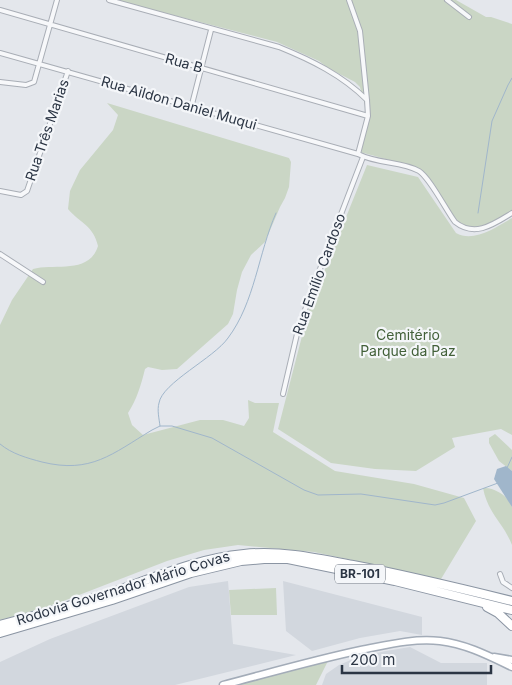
<svg xmlns="http://www.w3.org/2000/svg" width="512" height="685" viewBox="0 0 512 685" font-family="Inter,sans-serif">
  <rect width="100%" height="100%" fill="#e4e7ec"/>
  <path fill="#d2d7de" d="M228,581L233,644L296,655L175,685H0V662L50,639L189,587Z
    M283,581L422,617V635L400,631L360,638L312,651L286,631Z
    M410,647L441,663H487V685H322L326,674L339,665L358,657L386,651Z"/>
  <path fill="#cad6c5" d="M115,0H456L486,17H491L512,24V212C494,221 483,229 462,227L420,170L408,165L360,152L366,122V109L360,87L355,82L328,68L319,61L277,42Z
    M107,103L289,158L291,162L289,187L285,198L280,207L265,242L251,255L242,272L237,290L233,314L228,324L177,369L162,370L148,367L145,369C141,385 137,399 128,413L132,425L143,435L200,420H223L244,426L249,418L248,400L255,403H279L273,432L335,471L414,484L464,498L476,521L441,579L314,552L238,545L204,550L167,561L48,607L0,620V325L12,300L33,269C54,263 89,275 98,246C93,225 81,224 68,209L70,191L80,170L113,130L118,115Z
    M367,165L418,177L456,233C474,243 496,227 512,218V435L501,429L452,438L455,447L416,471L375,469L331,463L278,429L309,309Z
    M495,434L512,450V471L499,461L489,443V438Z
    M483,488C494,487 509,496 512,507C512,517 512,535 512,545C503,522 488,514 483,488Z
    M276,588L277,615H231L229,590Z
    M329,659L316,685H233Z"/>
  <path fill="#a0b6cb" d="M506,466L512,471V507L494,479L497,469Z"/>
  <g fill="none" stroke-linecap="round" stroke-linejoin="round">
    <path stroke="#a0b6cb" stroke-width="1" d="M478,213L492,121L508,85L512,78
      M160,426C159,418 157,410 159,403C162,383 214,358 228,338C255,302 258,254 276,213
      M0,444C12,454 27,458 42,462C91,474 112,454 152,430L160,426H172L212,438L304,490L318,495L361,494L435,505L444,503L498,483
      M507,468L512,457"/>
    <g stroke="#a9aeb6" stroke-width="6">
      <path id="minor" d="M109,0L279,47C311,60 342,75 367,100
        M349,0L360,31L367,100L368,116L358,154
        M447,0L469,17
        M0,10L368,116
        M0,53L358,154C377,164 402,161 419,171C430,178 446,210 455,222C475,238 494,224 512,213
        M0,82L26,85L34,82L57,0
        M191,108L211,30
        M0,191L21,195L27,191L68,71
        M0,254L43,282
        M283,394L297,334L310,295L363,157
        M500,574L503,582L512,588"/>
    </g>
    <g stroke="#a3acb8" stroke-width="9">
      <path id="primary" d="M494,657L512,660
        M223,685C269,673 314,660 361,650C387,645 413,638 440,641C466,644 489,656 512,667"/>
    </g>
    <g stroke="#8b95a3" stroke-width="10">
      <path id="motorway" d="M487,607L498,613L512,626
        M0,625C38,615 76,604 113,592C155,577 199,558 244,554C281,550 317,558 353,565C406,575 459,588 512,601
        M0,633L112,600L191,573L241,561L264,559H288L395,581L512,610"/>
    </g>
    <use href="#minor" stroke="#f7f8fa" stroke-width="4"/>
    <use href="#primary" stroke="#fff" stroke-width="6"/>
    <use href="#motorway" stroke="#fff" stroke-width="8"/>
  </g>
  <g text-anchor="middle" stroke-width="4.5" stroke-linejoin="round" paint-order="stroke">
    <rect fill="#f4f6f9" stroke="#676f7a" stroke-width="1" x="335" y="564.5" width="50" height="19" rx="4"/>
    <g font-size="12" font-weight="bold" fill="#2b3544">
      <text x="360" y="578">BR-101</text>
    </g>
    <g font-size="14" fill="#2b3544" stroke="#f4f6f9">
      <text transform="translate(184 63) rotate(16)" y="5">Rua B</text>
      <text transform="translate(179 103) rotate(16)" y="5">Rua Aildon Daniel Muqui</text>
      <text transform="translate(47 130) rotate(-71)" y="5">Rua Três Marias</text>
      <text transform="translate(319 274) rotate(-70)" y="5">Rua Emílio Cardoso</text>
      <text transform="translate(123 588) rotate(-17)" y="5">Rodovia Governador Mário Covas</text>
    </g>
    <g font-size="14" fill="#426039" stroke="#f4f6f9">
      <text x="408" y="340">Cemitério<tspan x="408" dy="16">Parque da Paz</tspan></text>
    </g>
  </g>
  <path d="M342 665v8h149v-8" fill="none" stroke="#2b3544" stroke-width="2.5"/>
  <text x="350" y="665" font-size="15" fill="#2b3544" stroke="#f4f6f9" stroke-width="4" paint-order="stroke">200 m</text>
</svg>
